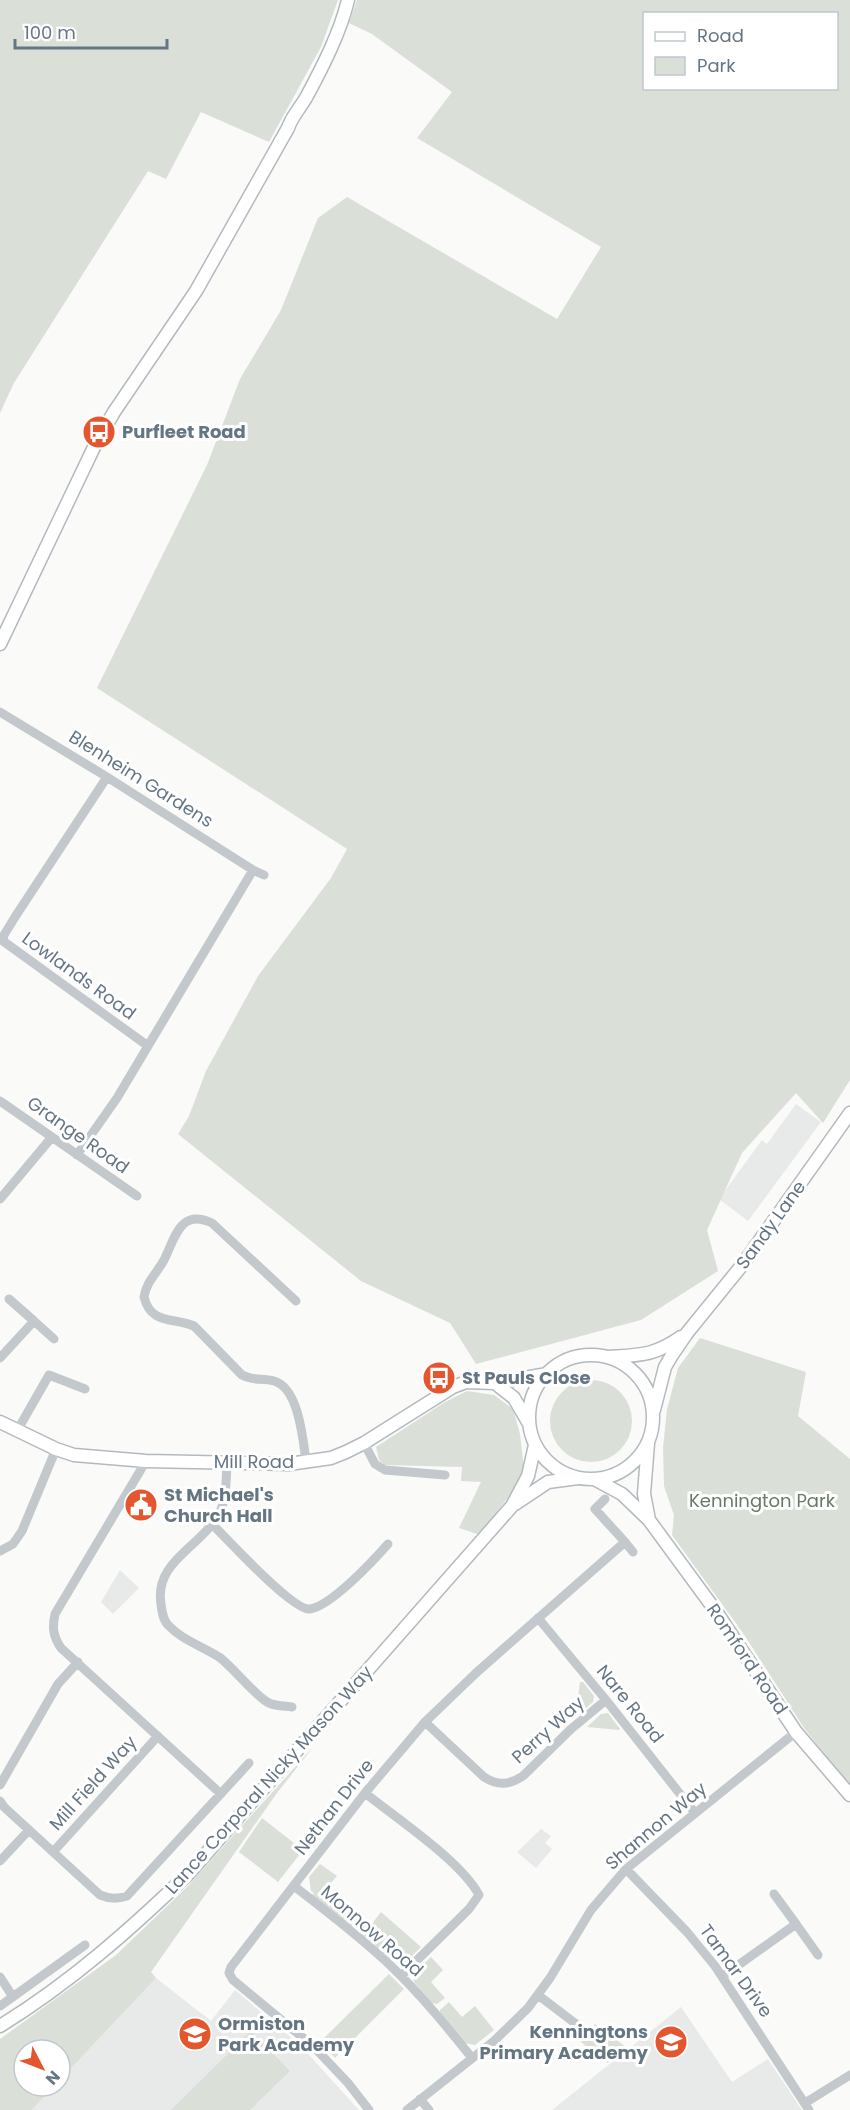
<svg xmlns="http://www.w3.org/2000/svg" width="850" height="2110" viewBox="0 0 850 2110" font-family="Poppins,sans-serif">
  <rect width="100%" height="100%" fill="#fafaf8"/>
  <path fill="#e8e9e9" d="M796,1104L821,1122L748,1221L719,1199L762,1140L767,1144Z
    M120,1570L139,1588L113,1614L101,1602Z
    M541,1829L551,1836L545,1843L552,1849L536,1868L517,1852Z
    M156,1978L211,2021L235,1990L302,2047L359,2110H32L54,2086H60V2080Z
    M681,2007L732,2082L768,2059L802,2110H552Z"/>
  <path fill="#dadfd7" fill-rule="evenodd" d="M0,0H338L321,47L269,142L201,112L166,179L148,171L14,383L0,413Z
    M357,0H850V1080L823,1123L796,1093L742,1153L707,1230L718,1271L641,1320L476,1364L450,1323L361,1281L178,1134L189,1116L206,1071L258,976L331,878L347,849L97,688L207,465L240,379L281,310L318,218L347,197L557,319L601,247L417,138L452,92L372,34L349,23ZM644,14H836V88H644Z
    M700,1338L806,1372L798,1416L850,1459V1787L804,1728L743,1633L672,1535L674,1515L664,1486L663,1448L667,1409L678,1368Z
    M550 1421a41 41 0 1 1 82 0a41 41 0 1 1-82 0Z
    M467,1391L494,1395L513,1409L520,1434L524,1469L509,1496L480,1535L459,1528L481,1482L461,1481L462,1467L385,1465L379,1460L376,1447L445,1402Z
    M580,1682H583L594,1696L593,1702L578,1715L576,1714Z
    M608,1713L620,1729L619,1730L587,1727L601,1714Z
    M314,1746L277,1793L151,1972L156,1978L60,2080V2050H24V2086H54L32,2110H0V2039L116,1955L186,1888Z
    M262,1818L303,1850L278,1882L239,1852Z
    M320,1864L337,1876L326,1889L361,1917L354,1925L351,1926L312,1895L314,1893L311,1891L309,1877Z
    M381,1912L421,1947L404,1964L394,1962L359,1932V1929L366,1921L371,1925Z
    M431,1957L443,1970L431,1982L445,1998L437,2004L432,2003L414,1982L413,1974Z
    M389,1974L404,1989L335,2058L320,2042Z
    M449,2002L462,2017L475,2006L494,2030L475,2045L464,2043L440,2012V2010Z
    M595,2024L626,2047L607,2063L581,2042Z
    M251,2031L290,2071L250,2110H171Z"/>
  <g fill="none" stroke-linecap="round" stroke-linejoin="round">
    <g stroke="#b3babf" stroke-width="15">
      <path id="secondary" d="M0,644L96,443L114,412L196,291L288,128C292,116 301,107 307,96C323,66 340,33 348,0
        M529 1417a62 62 0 1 1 124 0a62 62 0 1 1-124 0Z
        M608,1357C640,1355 654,1356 681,1337
        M495,1383L514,1398L528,1422
        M654,1410L665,1367L672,1355L687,1333L743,1264L850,1113
        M0,1422L56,1449L74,1455L146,1461L289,1464L331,1458L346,1452L364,1443L453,1387L466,1382L495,1383L547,1374
        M648,1443L644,1494L649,1520
        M596,1480L622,1494L649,1520L715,1610L796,1732L850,1795
        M515,1504L548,1482L578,1478
        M0,2026C70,1983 131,1929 190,1872L512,1506L528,1476L535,1445"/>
    </g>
    <path stroke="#c3c8cc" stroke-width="9" d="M0,712L107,777L253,870L264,875
      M107,777L15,917L4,935L3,941L148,1046
      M0,1101L137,1196
      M77,1155L117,1098L253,870
      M0,1199L52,1137
      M296,1301L212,1223C180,1208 175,1238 164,1260C157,1273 146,1282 144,1297C151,1325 173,1317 194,1326L242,1375C253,1381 262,1378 274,1381C299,1388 303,1440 306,1461
      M34,1321L54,1339
      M0,1358L34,1321L9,1299
      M17,1431L49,1375L85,1389
      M364,1443L375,1464L385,1470L445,1475
      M146,1461L55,1614C52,1628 53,1636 61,1648L221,1794
      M227,1462C226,1480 227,1500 218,1516C200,1547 154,1562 161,1604C162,1612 163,1620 168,1625C182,1640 202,1646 219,1657C233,1667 257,1698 269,1703C276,1706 285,1706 292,1707
      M605,1499L595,1509L625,1542
      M212,1524C227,1539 293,1611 310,1609C331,1606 373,1561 388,1544
      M0,1551L13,1544L22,1531L56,1449
      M538,1618L606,1700L695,1813
      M425,1722L484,1777C498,1786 509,1785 523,1776L571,1729L606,1700
      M0,1785L58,1684L78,1662
      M365,1793C396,1818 461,1861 479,1895L469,1909L401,1976
      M0,1801L4,1807L100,1895C110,1899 117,1899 127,1896L249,1763
      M53,1852L158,1736
      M0,1861L29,1830
      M626,1869L687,1932L715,1966L809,2110
      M294,1886C327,1912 362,1938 393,1968C422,1996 447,2027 472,2058
      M796,1924L818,1955
      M723,1976L796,1924L774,1894
      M0,1977L13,1997
      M538,1995L588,2033
      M0,2006L85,1945
      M420,2099L429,2110
      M805,2103L850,2075
      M369,2110L348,2083L313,2046L233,1980L229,1973L231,1967L365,1793L425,1722L476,1673L625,1542L633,1552
      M407,2110L494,2041L528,2008L550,1978L591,1910L626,1869L796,1732"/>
    <use href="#secondary" stroke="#fff" stroke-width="12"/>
  </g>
  <defs>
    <g id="bus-disc" transform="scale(1.725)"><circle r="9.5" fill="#e4572e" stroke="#fff"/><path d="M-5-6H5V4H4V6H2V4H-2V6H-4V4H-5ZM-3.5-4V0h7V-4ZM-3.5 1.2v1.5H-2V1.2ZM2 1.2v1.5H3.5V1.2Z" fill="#fff"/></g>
    <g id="civic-disc" transform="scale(1.725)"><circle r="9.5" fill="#e4572e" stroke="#fff"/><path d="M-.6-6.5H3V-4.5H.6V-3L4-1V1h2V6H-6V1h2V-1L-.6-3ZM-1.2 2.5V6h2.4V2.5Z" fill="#fff"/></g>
    <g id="school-disc" transform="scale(1.725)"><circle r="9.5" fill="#e4572e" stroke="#fff"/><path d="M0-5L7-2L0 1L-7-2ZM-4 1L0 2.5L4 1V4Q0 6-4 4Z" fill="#fff"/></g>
  </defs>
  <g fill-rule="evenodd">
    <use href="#bus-disc" x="99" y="432"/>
    <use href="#bus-disc" x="439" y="1378"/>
    <use href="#civic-disc" x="141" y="1505"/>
    <use href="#school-disc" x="195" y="2034"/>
    <use href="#school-disc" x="671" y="2042"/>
  </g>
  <g text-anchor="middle" stroke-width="6" stroke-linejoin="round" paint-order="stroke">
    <g font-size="18" font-weight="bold" fill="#657683" stroke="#fff" text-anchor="start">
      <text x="122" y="438">Purfleet Road</text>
      <text x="462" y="1384">St Pauls Close</text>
      <text x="164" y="1501">St Michael's<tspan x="164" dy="21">Church Hall</tspan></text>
      <text x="218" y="2030">Ormiston<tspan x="218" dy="21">Park Academy</tspan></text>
      <text x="648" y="2038" text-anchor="end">Kenningtons<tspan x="648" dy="21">Primary Academy</tspan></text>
    </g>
    <g font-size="18" fill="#657683" stroke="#fff">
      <text transform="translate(141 779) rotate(32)" y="6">Blenheim Gardens</text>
      <text transform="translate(79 976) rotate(36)" y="6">Lowlands Road</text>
      <text transform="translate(78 1135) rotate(35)" y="6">Grange Road</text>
      <text transform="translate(771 1225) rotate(-54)" y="6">Sandy Lane</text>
      <text x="254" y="1468">Mill Road</text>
      <text transform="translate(747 1659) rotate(56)" y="6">Romford Road</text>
      <text transform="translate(630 1704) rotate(51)" y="6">Nare Road</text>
      <text transform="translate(548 1730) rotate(-42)" y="6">Perry Way</text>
      <text transform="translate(269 1780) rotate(-48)" y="6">Lance Corporal Nicky Mason Way</text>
      <text transform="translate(93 1783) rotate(-48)" y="6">Mill Field Way</text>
      <text transform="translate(334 1807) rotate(-52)" y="6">Nethan Drive</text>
      <text transform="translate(656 1826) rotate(-40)" y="6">Shannon Way</text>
      <text transform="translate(372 1931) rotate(41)" y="6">Monnow Road</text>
      <text transform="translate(736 1971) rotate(54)" y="6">Tamar Drive</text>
    </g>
    <g font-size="18" fill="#687a64" stroke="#fff">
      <text x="762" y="1507">Kennington Park</text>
    </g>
  </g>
  <rect x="643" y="12" width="195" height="78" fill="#ffffff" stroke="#c1c8cd" stroke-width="1.5"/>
  <rect x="655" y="32" width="30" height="9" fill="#ffffff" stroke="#c1c8cd" stroke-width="1.5"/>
  <text x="697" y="42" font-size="18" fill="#657683">Road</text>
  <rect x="655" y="57" width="30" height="18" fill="#dadfd7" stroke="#c1c8cd" stroke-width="1.5"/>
  <text x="697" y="72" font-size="18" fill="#657683">Park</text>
  <g transform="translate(42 2068) rotate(132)"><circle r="28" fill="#ffffff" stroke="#c1c8cd" stroke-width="1.5"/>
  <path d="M0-4.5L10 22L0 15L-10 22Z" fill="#e4572e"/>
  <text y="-9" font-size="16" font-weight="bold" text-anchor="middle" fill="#657683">N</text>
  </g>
  <path d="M15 39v9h152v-9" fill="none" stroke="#657683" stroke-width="3"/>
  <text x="24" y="39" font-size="18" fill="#657683" stroke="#ffffff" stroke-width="4.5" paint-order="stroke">100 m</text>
</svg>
